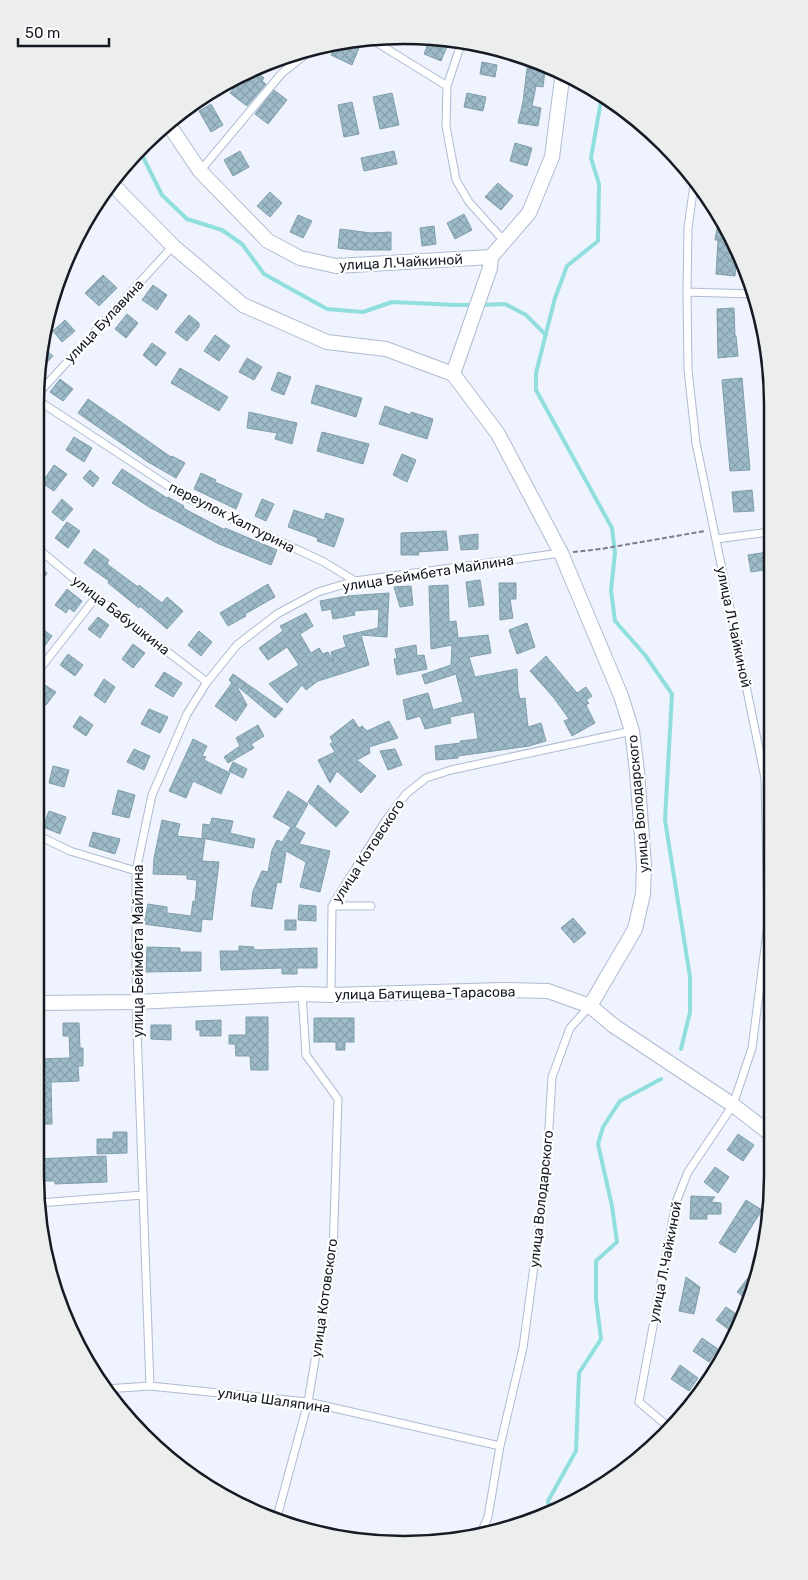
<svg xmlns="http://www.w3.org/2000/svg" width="808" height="1580" viewBox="0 0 808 1580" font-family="Rubik,sans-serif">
  <defs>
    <pattern id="building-cross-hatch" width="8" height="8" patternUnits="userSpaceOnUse" patternTransform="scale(1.25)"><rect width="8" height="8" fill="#9dbbc8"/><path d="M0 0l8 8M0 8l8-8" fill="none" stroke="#86a0ac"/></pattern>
  </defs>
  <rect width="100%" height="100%" fill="#eef3fe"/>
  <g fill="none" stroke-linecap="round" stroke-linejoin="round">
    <path stroke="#90dfde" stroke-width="4" d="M602,95L591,158L599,184L598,241L567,266L555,298L536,373V390L612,528L615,553L611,590L615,621L645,655L672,694L665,820L690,977V1012L681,1049
      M138,151L142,155L162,195L187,219L222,230L242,244L264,274L327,309L363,312L392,302L456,305H475
      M482,305L505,304L526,315L546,335
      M551,1512L548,1501L576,1451L579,1373L601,1339L596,1299V1261L617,1242L612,1206L598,1144L603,1127L620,1101L661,1079"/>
  </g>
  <path fill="url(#building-cross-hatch)" stroke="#819eab" d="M431,36L450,39L441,61L424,54Z
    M344,41L359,48L352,65L331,55L337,43Z
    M482,62L497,65L495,77L480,74Z
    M527,68L545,70L543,87L536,86L532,106L541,108L538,126L518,123L523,102Z
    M253,69L264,78L262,81L266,84L247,106L230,93L246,73Z
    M274,90L287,100L268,124L255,114Z
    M392,93L399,125L380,129L373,97Z
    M467,93L486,97L483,111L464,107Z
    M352,102L359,134L344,137L338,105Z
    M211,104L223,125L211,132L199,111Z
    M515,143L532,148L527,166L510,161Z
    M240,151L249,167L233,176L224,160Z
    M394,151L397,164L364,171L361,158Z
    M498,183L513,196L501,210L485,197Z
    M270,192L282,203L270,217L257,206Z
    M464,214L472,230L455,239L447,223Z
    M298,215L312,221L303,238L290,232Z
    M719,218L737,250L735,276L716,274L718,240H715Z
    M434,226L436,244L422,246L420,228Z
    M340,229L371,233L391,232V250H354L338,248Z
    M103,275L117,288L99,306L85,293Z
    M153,285L167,295L157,310L142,300Z
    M734,308L735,336H736L738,356L718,358L717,309Z
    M127,314L138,323L126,338L115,329Z
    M189,315L199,323V327L187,341L175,332Z
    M65,320L75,331L62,342L53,331Z
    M215,335L230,346L219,361L204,351Z
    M152,343L166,353L156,366L143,355Z
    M41,346L53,356L37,373L40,354Z
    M247,358L262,367L254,380L239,372Z
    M180,368L228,397L219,411L171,383Z
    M278,372L291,377L284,395L271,390Z
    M742,378L750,470L730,471L722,380Z
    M60,379L73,389L63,401L50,392Z
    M316,385L362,398L356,417L311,403Z
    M88,399L171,457L172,456L185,463L176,478L148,462L78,413Z
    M385,406L411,415V412L433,419L427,439L379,424Z
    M249,412L297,423L292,444L275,439L277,433L247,428Z
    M322,432L369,444L363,464L317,451Z
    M74,437L92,448L84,462L66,450Z
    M402,454L416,460L407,482L393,475Z
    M54,465L67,474L54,491L42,483Z
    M122,469L167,498L168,497L184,506L183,508L225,530V528L277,550L271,565L219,544L149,507L125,491L112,483Z
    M90,470L99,478L93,487L83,478Z
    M201,473L216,480L215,482L242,494L236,509L194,489Z
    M752,490L754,511L734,512L732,492Z
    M62,499L73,509L63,521L52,512Z
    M262,499L274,504L266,521L255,516Z
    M294,510L324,520L326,513L344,519L334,547L317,541L318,538L288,527Z
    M67,522L80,531L68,548L55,538Z
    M446,531L448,550L418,552L419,555H401V533Z
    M478,534V549L461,550L459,536Z
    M94,549L109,560L107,564L138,587L139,585L162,603L167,597L183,611L167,629L140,606L139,608L108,583L109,581L84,563Z
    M768,552L770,569L751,572L748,555Z
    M36,565L47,573L36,589Z
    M480,580L484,605L469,607L466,582Z
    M499,583H516V599H510L513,618L500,620Z
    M268,584L275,597L245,614L246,616L228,626L220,613Z
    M448,585L449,622L456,621L458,638L488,635L491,653L469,657L475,677L517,669L518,691L520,699L525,698L528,727L541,723L546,741L529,746L458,756V758L436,760L435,746L461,743L460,741L478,739L474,712L450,717L451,723L425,729L420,716L407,720L403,700L428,693L433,710L463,702L456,674L425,684L422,675L451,665L452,645L431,649L429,586Z
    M411,586L413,605L400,607L394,587Z
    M67,589L82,601L74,612L69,608L66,613L55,605Z
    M389,593L387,637L361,635L369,665L318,681L306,690L302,685L287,703L269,684L299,665L287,647L268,660L259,648L283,631L280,626L306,613L313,626L300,634L311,653L319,648L323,654L328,652L334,662L331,652L346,647L343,636L378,628L379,609L354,611L355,615L333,619L331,609L322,611L320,601L347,596Z
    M98,617L109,625L100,638L88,629Z
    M527,623L535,647L517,654L509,630Z
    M41,628L52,636L36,658V634Z
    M199,631L212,642L201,656L188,645Z
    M133,644L145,653L133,668L122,659Z
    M416,645L417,656L424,655L427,669L397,675L394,659L397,658L395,649Z
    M68,654L83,665L75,676L60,665Z
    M546,656L577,693L586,687L592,696L586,700L589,703L586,705L595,723L572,736L564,721L569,719L554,698L530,671Z
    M164,672L182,683L173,697L155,686Z
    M233,674L283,709L275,718L236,685L247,705L236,721L215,706L232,683L229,680Z
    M104,679L115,687L105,703L94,695Z
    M45,685L56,692L46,705L36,698Z
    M149,709L168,717L160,733L141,724Z
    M80,716L93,725L86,736L73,727Z
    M353,719L359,728L362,726L367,731L389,721L398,738L369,747L370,753L357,760L376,776L361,793L337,771L330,783L318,760L335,752L330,744L333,742L330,737Z
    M258,725L264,736L251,744L254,748L228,763L224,757L240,746L236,738Z
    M193,739L207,746L202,756L206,757L204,760L230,773L221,794L193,781L186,798L169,791Z
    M134,749L150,756L144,770L127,762Z
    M395,749L402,765L388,770L380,751Z
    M233,762L247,769L243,778L229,771Z
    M53,766L69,770L64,787L49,783Z
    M318,785L349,812L336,827L308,802Z
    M118,790L135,795L129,818L112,814Z
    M288,791L308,804L295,827L305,833L299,844L330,851L320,892L300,887L306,862L286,851L281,883L277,882L272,909L251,906L253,891L262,871L268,872L272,850L277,840L282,842L291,827L273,817Z
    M49,811L66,817L60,834L43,827Z
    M212,818L233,821L230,833L255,839L253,848L202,838L203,824L210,825Z
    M162,820L180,824L177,836L205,839L202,861L219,862L212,920L202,919L201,932L144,924L148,904L167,907V913L191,916L193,901L195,902L197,880L187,879V875L153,874L154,858Z
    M93,832L120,839L115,854L89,846Z
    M299,905L316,906V921L298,920Z
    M573,918L586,933L574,943L561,928Z
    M285,920H296V930H285Z
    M239,946L254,947V950L317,948V968H297V974H282V968L221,970L220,951H239Z
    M147,947L180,948V952H201V971L146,972Z
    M246,1017H268V1070H251L250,1056H236L235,1044H229V1035H246Z
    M314,1018H354V1042H345V1050H336V1042H314Z
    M221,1020V1036H200V1030H196V1021Z
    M63,1023H79L80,1048H83V1066H78L79,1081L51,1082L52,1124H42V1082H35V1059L70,1058L69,1036H63Z
    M151,1025H171V1040L151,1039Z
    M113,1132H127V1153L97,1154V1139H113Z
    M738,1134L754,1145L743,1161L727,1150Z
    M106,1156L107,1182L55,1184V1181H36L35,1159Z
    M715,1167L729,1177L718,1193L704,1182Z
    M691,1196L715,1197L711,1202L721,1203V1214H707V1219H690Z
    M746,1200L762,1210L735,1253L719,1243Z
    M763,1258L760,1271L749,1301L737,1292Z
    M686,1277L700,1287L694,1314L679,1311Z
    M726,1307L742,1318L732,1332L716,1320Z
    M702,1338L718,1349L709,1362L693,1351Z
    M680,1365L698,1378L689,1391L671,1379Z"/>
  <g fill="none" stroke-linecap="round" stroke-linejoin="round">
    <g stroke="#adbbd3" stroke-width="9">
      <path id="service" d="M373,38L379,44L447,86
        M462,41L447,86L446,126L456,180L469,202L504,241
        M200,171L282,73L314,48
        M687,292L753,294
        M36,396L173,246
        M36,399L185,497L324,562L355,581
        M716,539L770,532
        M36,547L96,597L207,682
        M35,675L96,597
        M35,834L70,851L136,871
        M332,906H371
        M331,995L332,906L386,820L406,794L426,778L451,770L632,731
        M39,1203L143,1195
        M150,1386L136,1002V871L152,795L187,714L207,682L237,645L277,614L318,592L355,581L561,553
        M105,1389L150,1386L308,1402L500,1446
        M671,1429L639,1402L676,1202L688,1172L733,1105L752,1048L768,924L765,778L696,443L688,370L687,292L688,228L695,177
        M277,1517L308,1402L333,1253L338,1099L306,1055L302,994
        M481,1533L488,1517L500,1446L523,1348L546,1177L552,1077L570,1028L590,1006"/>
    </g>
    <g stroke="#adbbd3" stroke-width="16">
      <path id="minor" d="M167,122L200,171L268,241L300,258L336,266L491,257L529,213L552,157L563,71
        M110,182L173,246L243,305L327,342L386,349L453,374L498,434L561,553L621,696L632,731L637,771L644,865L643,894L635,929L590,1006
        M453,374L490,268L491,257
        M35,1003L136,1002L302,994L331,995L503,990L548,991L590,1006L614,1026L733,1105L772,1135"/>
    </g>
    <path stroke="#7a7f89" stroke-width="2" stroke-dasharray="5 2.5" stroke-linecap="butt" d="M573,552L601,549L705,531"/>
    <use href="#service" stroke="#fff" stroke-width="7"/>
    <use href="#minor" stroke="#fff" stroke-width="14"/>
  </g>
  <g text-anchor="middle" stroke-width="4.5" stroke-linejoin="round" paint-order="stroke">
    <g font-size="14" fill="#151a23" stroke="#fff">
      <text transform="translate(401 262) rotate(-3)" y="5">улица Л.Чайкиной</text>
      <text transform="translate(104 321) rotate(-47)" y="5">улица Булавина</text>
      <text transform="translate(232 517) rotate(27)" y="5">переулок Халтурина</text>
      <text transform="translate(428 573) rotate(-9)" y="5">улица Беймбета Майлина</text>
      <text transform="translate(121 615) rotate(38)" y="5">улица Бабушкина</text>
      <text transform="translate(734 627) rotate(78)" y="5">улица Л.Чайкиной</text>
      <text transform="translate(638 804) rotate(-95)" y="5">улица Володарского</text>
      <text transform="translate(368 851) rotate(-57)" y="5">улица Котовского</text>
      <text transform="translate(138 951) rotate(-90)" y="5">улица Беймбета Майлина</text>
      <text transform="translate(425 993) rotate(-1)" y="5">улица Батищева-Тарасова</text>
      <text transform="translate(541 1199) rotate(-84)" y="5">улица Володарского</text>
      <text transform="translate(665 1262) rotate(-79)" y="5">улица Л.Чайкиной</text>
      <text transform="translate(324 1298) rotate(-82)" y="5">улица Котовского</text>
      <text transform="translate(274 1400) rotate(8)" y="5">улица Шаляпина</text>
    </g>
  </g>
  <path d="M0 0H808V1580H0ZM404 44H404A360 360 0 0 1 764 404V1176A360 360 0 0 1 404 1536H404A360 360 0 0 1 44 1176V404A360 360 0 0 1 404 44Z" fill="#eceded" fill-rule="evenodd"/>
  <path fill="none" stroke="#151a23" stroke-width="2.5" d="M404 44H404A360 360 0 0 1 764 404V1176A360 360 0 0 1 404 1536H404A360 360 0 0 1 44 1176V404A360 360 0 0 1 404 44Z"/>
  <path d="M18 38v8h91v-8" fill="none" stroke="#151a23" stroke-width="2.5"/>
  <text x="25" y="38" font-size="15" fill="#151a23" stroke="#ffffff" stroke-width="4" paint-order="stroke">50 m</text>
</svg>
